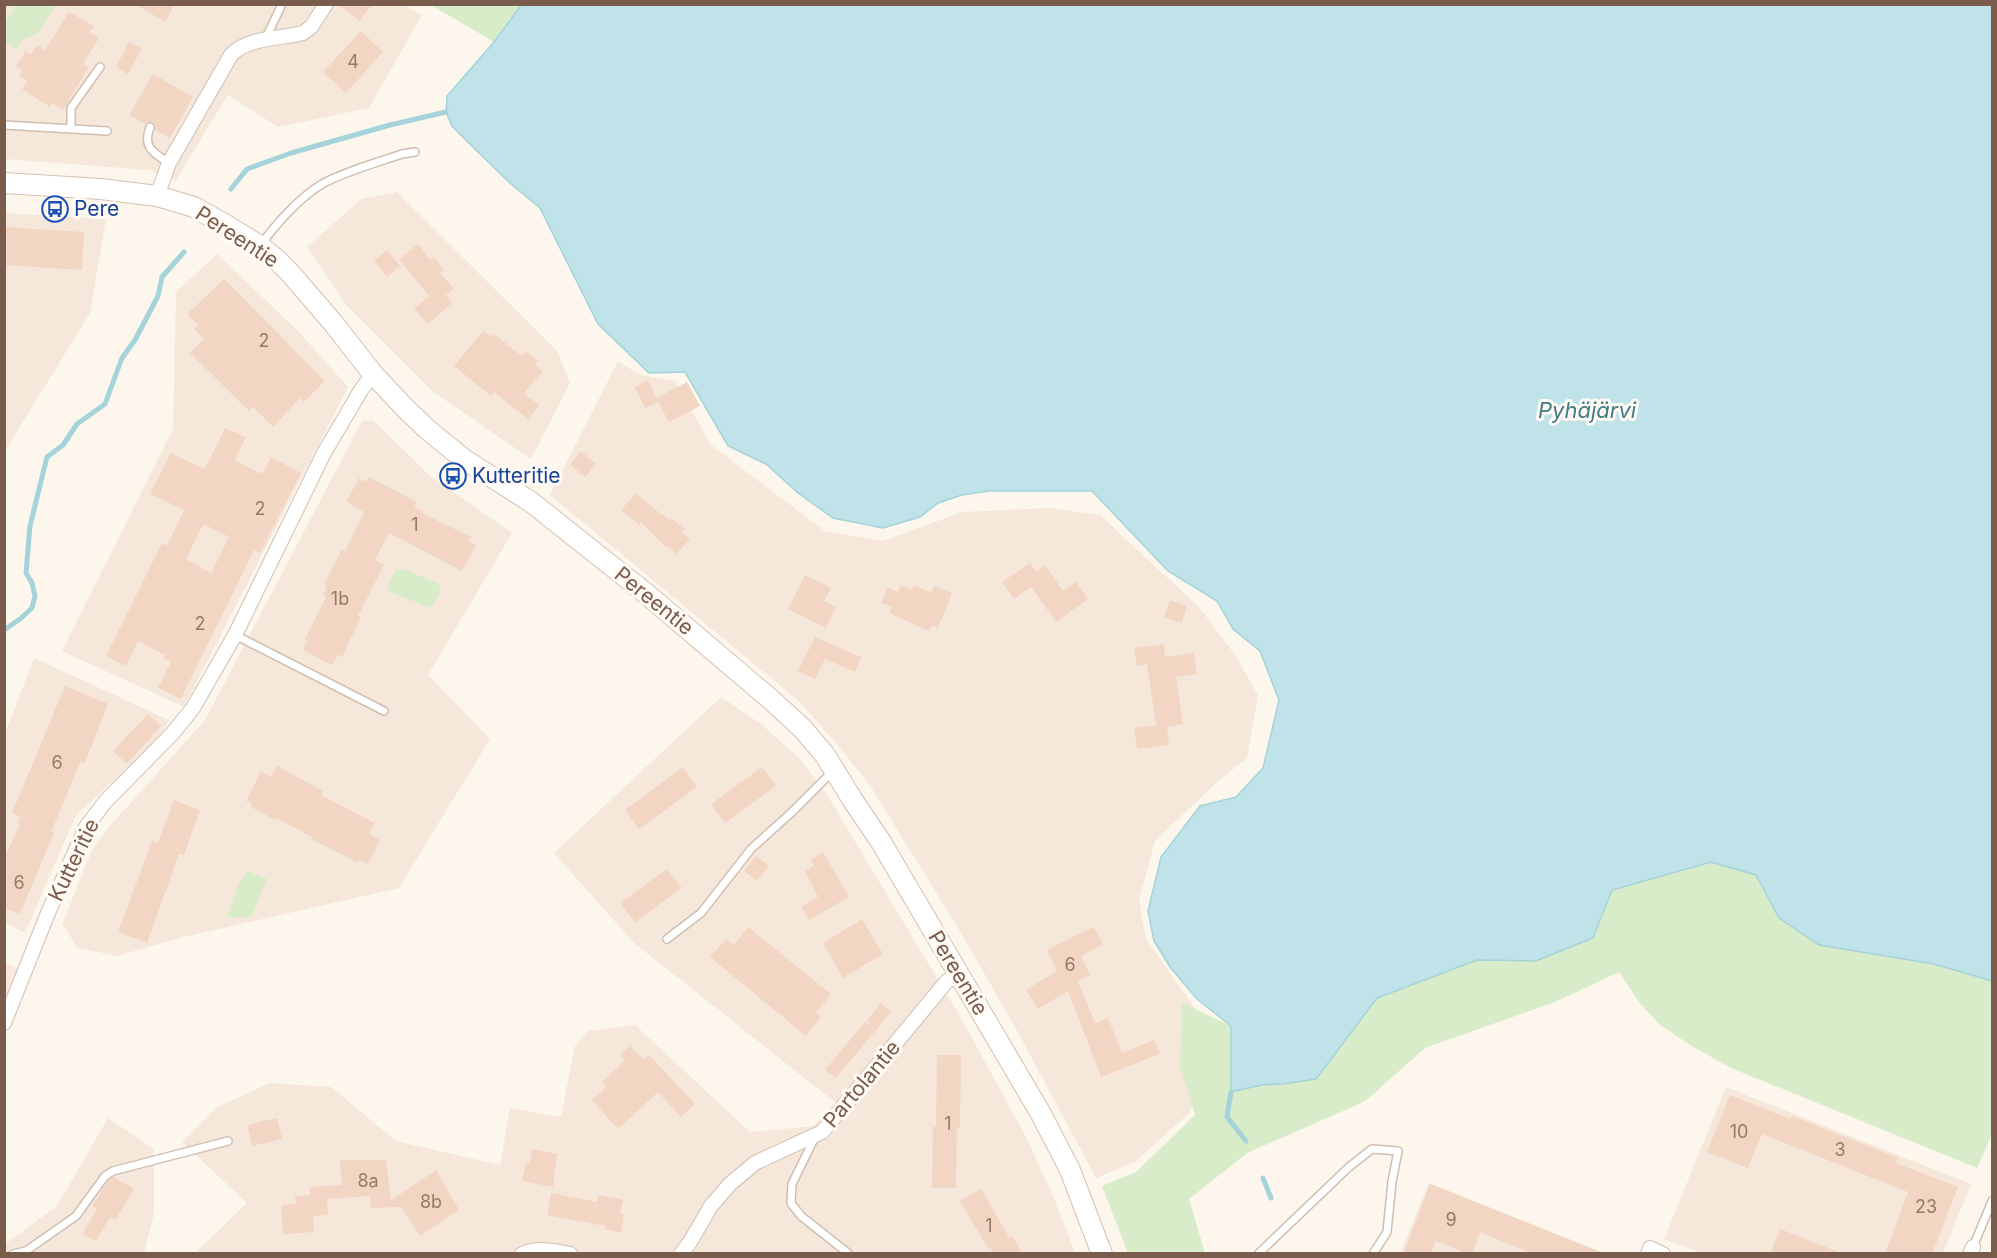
<svg xmlns="http://www.w3.org/2000/svg" width="1997" height="1258" viewBox="0 0 1997 1258" font-family="Inter,sans-serif">
  <rect width="100%" height="100%" fill="#fdf6ec"/>
  <path fill="#f5e8da" d="M403,4L422,15L369,108L278,127L228,95L176,180L149,170L5,159L4,5Z
    M397,192L557,351L570,383L531,459L432,391L347,306L307,247L361,199Z
    M5,213L106,219L90,313L5,451Z
    M217,254L299,332L348,387L184,707L62,651L173,429L176,292Z
    M618,361L640,375L675,381L711,445L825,531L883,541L962,512L1049,508L1100,515L1199,607L1235,655L1258,695L1247,758L1216,783L1155,841L1139,900L1146,939L1181,989L1218,1038L1198,1096L1188,1114L1135,1162L1096,1178L1014,1025L958,928L871,787L837,744L800,702L550,495Z
    M373,420L429,475L512,533L428,675L490,739L399,888L188,936L117,956L78,948L62,924L92,850L109,827L205,720L362,421Z
    M34,658L169,720L161,734L128,768L76,815L25,933L5,923L4,737Z
    M721,697L761,724L799,758L826,793L961,1018L1028,1141L1055,1201L1075,1253H195L247,1203L182,1142L216,1108L269,1083L331,1087L396,1141L500,1165L510,1108L561,1117L575,1046L588,1031L635,1025L750,1132L814,1126L836,1103L634,943L554,853Z
    M1726,1087L1971,1184L1943,1253H1701L1664,1239Z
    M108,1118L154,1149V1214L144,1253H5L4,1243L8,1242L57,1206Z
    M1429,1183L1604,1253L1400,1254Z"/>
  <path fill="#fde8e0" d="M5,963L19,969L5,1008Z"/>
  <path fill="#d8ecc9" d="M15,5H56L38,33L22,40L17,49L4,42L5,22Z
    M431,5H522L494,42Z
    M403,569L438,583L441,591L431,608L388,591L389,582L396,570Z
    M1711,862L1756,875L1779,918L1992,981V1137L1991,1136L1977,1168L1731,1068L1690,1045L1659,1024L1639,1002L1619,972L1555,1002L1425,1048L1370,1097L1359,1104L1247,1153L1189,1199L1205,1253H1128L1102,1186L1136,1172L1195,1115L1180,1068L1182,1003L1231,1026V1092C1260,1085 1287,1084 1316,1079L1377,998L1477,960L1536,961L1612,890Z
    M247,871L267,879L254,911L249,918L227,917L236,890Z"/>
  <path fill="#bfe3e8" stroke="#a5d3da" stroke-width="1.5" d="M522,4L1992,5V981L1934,964L1819,945L1779,918L1756,875L1711,862L1612,890L1593,938L1536,961L1477,960L1377,998L1316,1079L1283,1084L1262,1085L1231,1092V1026L1197,999L1170,967L1154,941L1148,911L1161,857L1200,806L1236,797L1263,768L1279,700L1260,651L1233,629L1217,601L1168,571L1092,491H989L962,495L938,503L920,517L883,528L833,518L798,493L766,464L728,446L685,372L649,373L598,324L540,208L511,184L481,155L452,126L446,112L447,96L494,42Z"/>
  <g fill="none" stroke-linecap="round" stroke-linejoin="round">
    <path stroke="#a5d3da" stroke-width="5" d="M231,189L247,169L291,153L390,125L446,112
      M4,630L20,619L32,608L35,596L32,583L26,573L30,526L47,457L63,445L77,424L105,404L122,358L135,340L158,296L162,277L184,252
      M1231,1092L1227,1117L1246,1141
      M1263,1178L1271,1198"/>
  </g>
  <path fill="#f3d5c3" fill-rule="evenodd" d="M135,4H175L165,22Z
    M338,4H373L359,21Z
    M69,12L94,26L90,32L99,38L83,64L89,67L63,110L52,103L50,107L22,89L27,81L19,76L22,70L16,66L26,51L31,54L37,45L45,50Z
    M361,31L383,52L346,93L323,72Z
    M129,42L142,48L128,74L116,67Z
    M153,74L193,97L170,138L155,130V125L152,122H148L145,124L129,115Z
    M4,227L84,232L82,270L4,265Z
    M418,244L430,260L434,257L444,270L440,273L454,289L446,295L452,303L428,324L414,309L429,296L399,259Z
    M387,250L400,266L387,277L374,261Z
    M224,279L325,381L304,402L300,398L273,427L253,407L249,411L190,353L204,339L194,329L198,325L187,314Z
    M483,331L491,337L494,334L522,356L526,351L538,361L535,365L543,371L524,393L539,405L528,419L494,392L491,396L454,366Z
    M648,380L656,398L687,382L700,406L669,422L658,402L645,408L635,387Z
    M225,428L246,437L235,460L262,474L271,457L301,473L260,553L254,550L181,699L158,688L171,662L164,658L165,655L138,641L126,666L106,656L162,543L167,546L184,510L150,494L171,453L205,469ZM203,524L229,537L211,573L186,559Z
    M581,451L596,464L585,477L570,465Z
    M369,477L417,502L414,507L423,511L422,513L471,537L468,541L476,545L462,571L389,533L375,560L384,565L358,616L361,617L342,657L338,655L332,665L303,650L307,641L305,639L326,597L323,595L327,586L324,584L342,549L345,551L364,512L346,502L359,478L366,482Z
    M636,493L662,515L663,514L670,520L672,518L685,530L682,532L690,539L676,554L669,547H666L641,522L639,525L621,510Z
    M1030,563L1036,572L1045,565L1063,591L1076,582L1088,599L1056,622L1031,587L1014,599L1002,582Z
    M805,575L831,588L824,601L836,607L826,628L788,609Z
    M901,585L912,590L914,585L931,593L934,586L952,593L938,628L932,625L929,631L889,613L892,607L881,603L888,587L898,592Z
    M1170,600L1187,606L1182,623L1164,617Z
    M815,637L861,657L855,672L825,659L815,679L798,671Z
    M1164,644L1165,657L1194,653L1197,674L1176,677L1183,724L1167,727L1169,745L1137,749L1134,728L1156,725L1147,664L1137,666L1134,648Z
    M65,686L108,704L85,763L81,761L51,832L54,833L20,914L4,908V859L20,824L17,823L20,817L12,813Z
    M148,714L161,726L127,764L113,751Z
    M277,766L323,791L321,795L375,823L369,834L380,840L368,864L359,860L357,862L311,839L312,837L276,818L275,820L251,807L252,804L246,801L261,771L271,777Z
    M683,767L697,787L639,829L625,810Z
    M762,767L776,786L725,823L711,804Z
    M174,800L200,810L184,855L179,854L147,943L118,932L152,841L158,843Z
    M823,852L849,897L809,920L801,907L818,897L805,871L814,866L811,860Z
    M756,856L769,866L757,881L744,871Z
    M667,869L682,888L635,922L620,903Z
    M862,919L883,954L843,978L823,943Z
    M748,927L831,994L816,1013L821,1017L806,1036L710,957L726,939L734,945Z
    M1093,927L1103,944L1081,956L1090,975L1078,981L1095,1023L1108,1018L1122,1053L1154,1040L1160,1054L1101,1077L1068,991L1038,1009L1026,990L1057,971L1047,950Z
    M881,1003L891,1012L836,1078L825,1070L865,1022L871,1026L867,1020Z
    M630,1046L644,1060L649,1055L695,1104L681,1117L658,1092L618,1129L592,1100L606,1087L602,1082L625,1060L620,1055Z
    M937,1055H961L960,1128H957L956,1188H932L933,1127H936Z
    M1730,1095L1790,1119L1792,1116L1898,1158L1896,1163L1958,1187L1932,1254H1885L1908,1192L1762,1134L1748,1168L1707,1152Z
    M277,1118L282,1139L252,1146L247,1125Z
    M532,1149L557,1154L553,1187L522,1181L526,1162L530,1163Z
    M340,1160H386L391,1200L436,1170L459,1210L420,1236L401,1207L371,1208L370,1196L327,1199L328,1215L313,1216L314,1232L283,1234L281,1205L296,1204L295,1196L310,1195V1187L342,1185Z
    M114,1177L134,1189L115,1220L110,1217L96,1241L82,1234L97,1209L92,1206L109,1180Z
    M1430,1184L1603,1253V1254H1533L1480,1232L1472,1254H1468L1436,1241L1431,1254H1403Z
    M981,1189L1009,1237L1012,1236L1023,1254H995L991,1248L989,1250L960,1201Z
    M551,1193L597,1202L598,1195L623,1200L620,1213L624,1214L621,1233L605,1229V1226L547,1215Z
    M1780,1229L1841,1253V1254H1770Z"/>
  <g fill="none" stroke-linecap="round" stroke-linejoin="round">
    <g stroke="#d1beb0" stroke-width="10">
      <path id="lane" d="M265,40L282,4
        M4,125L107,131
        M150,127C142,148 154,153 169,163
        M71,128V108L100,67
        M262,243C278,222 299,198 322,184C346,171 376,163 402,154L415,152
        M235,635L384,711
        M667,939L701,913L751,849L792,812L833,771
        M815,1137L792,1184L791,1203L801,1216L849,1254
        M1973,1247L1992,1201
        M13,1254L26,1251L76,1216L105,1176L113,1171L228,1141
        M1258,1254L1349,1167L1372,1149L1398,1151L1392,1182L1387,1232L1373,1254"/>
    </g>
    <g stroke="#d1beb0" stroke-width="16">
      <path id="street" d="M157,196L169,163L231,55C248,37 280,39 303,33L311,27L326,4
        M4,1023L48,913L86,827L105,802L172,734L193,708L235,635L324,453L361,390L373,374
        M522,1254C537,1247 555,1251 570,1254
        M681,1254L690,1242L711,1206L730,1184L755,1163L822,1132L947,981L960,976
        M1648,1254L1650,1248L1663,1254
        M1970,1254L1973,1247"/>
    </g>
    <g stroke="#d6c0b0" stroke-width="22">
      <path id="secondary" d="M4,183L101,189L157,196L194,207L226,225L260,246L276,259L291,274L334,324L373,374L405,408L428,430L465,460L531,502L643,591L768,697L802,728L825,755L852,799L881,842L1041,1114L1070,1170L1102,1254"/>
    </g>
    <use href="#lane" stroke="#fff" stroke-width="7"/>
    <use href="#street" stroke="#fff" stroke-width="14"/>
    <use href="#secondary" stroke="#fff" stroke-width="20"/>
  </g>
  <defs>
    <g id="bus-ring" transform="scale(1.35)"><circle r="9.5" fill="#fffaf3" stroke="#1a4fb4" stroke-width="1.5"/><path d="M-5-6H5V4H4V6H2V4H-2V6H-4V4H-5ZM-3.5-4V0h7V-4ZM-3.5 1.2v1.5H-2V1.2ZM2 1.2v1.5H3.5V1.2Z" fill="#1a4fb4"/></g>
  </defs>
  <g fill-rule="evenodd">
    <use href="#bus-ring" x="55" y="209"/>
    <use href="#bus-ring" x="453" y="476"/>
  </g>
  <g text-anchor="middle" stroke-width="6" stroke-linejoin="round" paint-order="stroke">
    <g font-size="18" fill="#987a6a">
      <text x="353" y="68">4</text>
      <text x="264" y="347">2</text>
      <text x="260" y="515">2</text>
      <text x="415" y="531">1</text>
      <text x="340" y="605">1b</text>
      <text x="200" y="630">2</text>
      <text x="57" y="769">6</text>
      <text x="19" y="889">6</text>
      <text x="1070" y="971">6</text>
      <text x="948" y="1130">1</text>
      <text x="1739" y="1138">10</text>
      <text x="1840" y="1156">3</text>
      <text x="368" y="1187">8a</text>
      <text x="431" y="1208">8b</text>
      <text x="1926" y="1213">23</text>
      <text x="1451" y="1226">9</text>
      <text x="989" y="1232">1</text>
    </g>
    <g font-size="21" fill="#164399" stroke="#fffaf3" text-anchor="start">
      <text x="74" y="216">Pere</text>
      <text x="472" y="483">Kutteritie</text>
    </g>
    <g font-size="21" fill="#7a5c4d" stroke="#fffaf3">
      <text transform="translate(237 237) rotate(33)" y="7">Pereentie</text>
      <text transform="translate(654 601) rotate(39)" y="7">Pereentie</text>
      <text transform="translate(74 860) rotate(-64)" y="7">Kutteritie</text>
      <text transform="translate(958 973) rotate(59)" y="7">Pereentie</text>
      <text transform="translate(862 1084) rotate(-50)" y="7">Partolantie</text>
    </g>
    <g font-size="22" font-style="italic" fill="#437c86" stroke="#fffaf3">
      <text x="1587" y="418">Pyhäjärvi</text>
    </g>
  </g>
  <rect width="1997" height="1258" fill="none" stroke="#7a5c4d" stroke-width="12"/>
</svg>
